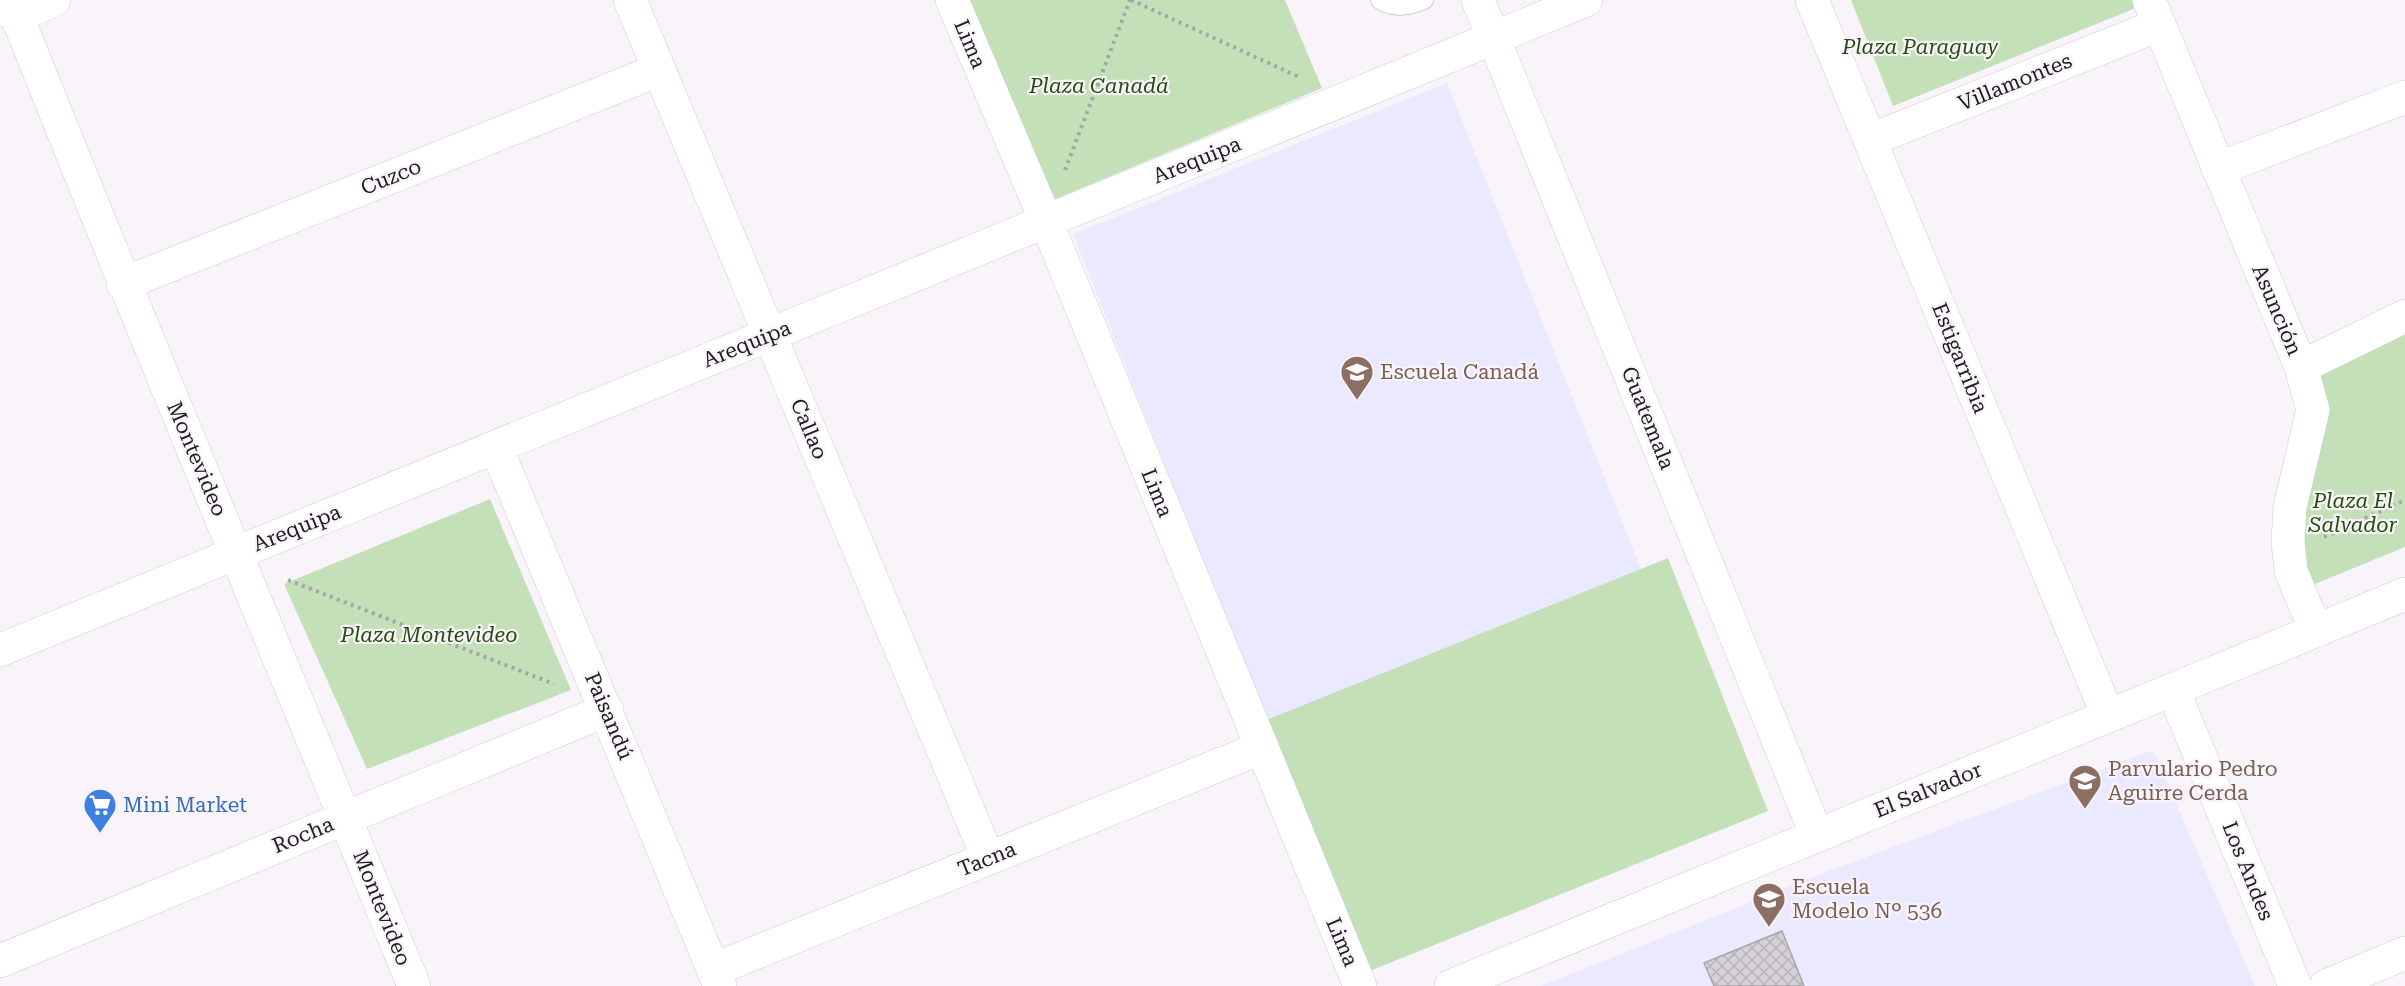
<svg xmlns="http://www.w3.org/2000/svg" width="2405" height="986" viewBox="0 0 2405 986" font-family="'Roboto Serif',serif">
  <defs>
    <pattern id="building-cross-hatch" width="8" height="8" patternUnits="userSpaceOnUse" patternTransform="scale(1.5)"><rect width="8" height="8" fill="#d6d1d6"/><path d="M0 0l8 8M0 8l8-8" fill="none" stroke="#b7b3b7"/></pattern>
  </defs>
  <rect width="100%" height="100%" fill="#f8f4f9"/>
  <path fill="#ebe9ff" d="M1447,83L1641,569L1266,720L1073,234Z
    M2153,750L2255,986H1541L1829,871Z"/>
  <path fill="#c4e0b8" d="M970,0H1285L1322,88L1053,200Z
    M1851,0H2133L2136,8L1893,106Z
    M2405,333V547L2310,586L2297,526L2310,377Z
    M490,499L571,690L367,769L284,584Z
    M1668,558L1768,811L1367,972L1266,720Z"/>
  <path fill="url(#building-cross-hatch)" stroke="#a9a5aa" stroke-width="1.5" d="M1782,931L1804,986H1714L1704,963Z"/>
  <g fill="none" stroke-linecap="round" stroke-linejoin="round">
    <g stroke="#d1ccd1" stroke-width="20">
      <path id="lane" d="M1380,0C1395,9 1409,6 1424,0"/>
    </g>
    <g stroke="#d1ccd1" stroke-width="34">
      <path id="street" d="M630,0L988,858
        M952,0L1046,221L1360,986
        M1812,0L2108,716
        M2149,0L2301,367L2313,410L2290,507L2288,542L2291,571L2316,631
        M0,6L17,16C146,341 282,663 414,986
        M17,16L54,0
        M1870,140L2159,25
        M2218,169L2405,97
        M123,284L659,70
        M2301,367L2405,316
        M496,447L720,986
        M0,650L1586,0
        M2173,690L2295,986
        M0,961L607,710
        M713,970L1261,748
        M2326,986L2405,953"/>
    </g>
    <g stroke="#d1ccd1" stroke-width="34">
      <path id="secondary" d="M1478,0L1817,836
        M1451,986L2405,594"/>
    </g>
    <path stroke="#a7a4a8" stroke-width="4" stroke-dasharray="3 4.5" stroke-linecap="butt" d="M1131,0L1299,77
      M1065,170L1130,0
      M2324,537L2405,500
      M288,580L554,684"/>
    <use href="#lane" stroke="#fff" stroke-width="18"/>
    <use href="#street" stroke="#fff" stroke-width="33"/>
    <use href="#secondary" stroke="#fff" stroke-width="33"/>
  </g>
  <defs>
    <g id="school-pin" transform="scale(1.725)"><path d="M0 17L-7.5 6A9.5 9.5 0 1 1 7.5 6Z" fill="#8d6e63" stroke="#f8f4f9"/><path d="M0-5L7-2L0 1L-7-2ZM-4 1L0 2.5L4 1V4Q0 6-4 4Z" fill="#fff"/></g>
    <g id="supermarket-pin" transform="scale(1.725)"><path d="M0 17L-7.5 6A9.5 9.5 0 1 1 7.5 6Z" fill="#3f7fe0" stroke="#f8f4f9"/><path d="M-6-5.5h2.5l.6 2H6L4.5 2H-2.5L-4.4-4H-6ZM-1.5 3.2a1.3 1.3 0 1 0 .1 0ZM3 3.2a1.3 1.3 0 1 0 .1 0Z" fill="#fff"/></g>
  </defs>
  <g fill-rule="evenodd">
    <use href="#school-pin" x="1357" y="372"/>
    <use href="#school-pin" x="2085" y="781"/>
    <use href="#supermarket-pin" x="100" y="805"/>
    <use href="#school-pin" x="1769" y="899"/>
  </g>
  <g text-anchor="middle" stroke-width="4.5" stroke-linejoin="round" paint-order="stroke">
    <g font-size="21" fill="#1f1d1f" stroke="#f8f4f9">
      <text transform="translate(970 44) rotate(67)" y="7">Lima</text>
      <text transform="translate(2015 82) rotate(-22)" y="7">Villamontes</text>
      <text transform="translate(1197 160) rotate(-22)" y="7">Arequipa</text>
      <text transform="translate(391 177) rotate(-22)" y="7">Cuzco</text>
      <text transform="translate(2277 310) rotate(67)" y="7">Asunción</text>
      <text transform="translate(747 344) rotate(-22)" y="7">Arequipa</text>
      <text transform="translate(1960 358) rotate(68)" y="7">Estigarribia</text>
      <text transform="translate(1648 418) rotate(68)" y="7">Guatemala</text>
      <text transform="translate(809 429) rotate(67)" y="7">Callao</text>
      <text transform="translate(197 459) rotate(67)" y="7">Montevideo</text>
      <text transform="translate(1157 493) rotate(68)" y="7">Lima</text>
      <text transform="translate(297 528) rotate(-22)" y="7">Arequipa</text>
      <text transform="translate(609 716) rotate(67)" y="7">Paisandú</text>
      <text transform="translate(1928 790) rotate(-22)" y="7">El Salvador</text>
      <text transform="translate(303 835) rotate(-22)" y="7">Rocha</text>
      <text transform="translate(987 859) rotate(-22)" y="7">Tacna</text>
      <text transform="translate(2248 871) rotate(68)" y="7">Los Andes</text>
      <text transform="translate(382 908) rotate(68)" y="7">Montevideo</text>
      <text transform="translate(1342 942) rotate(67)" y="7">Lima</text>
    </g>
    <g font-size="21" font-style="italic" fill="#264d11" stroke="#f8f4f9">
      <text x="1920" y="54">Plaza Paraguay</text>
      <text x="1099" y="93">Plaza Canadá</text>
      <text x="2353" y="508">Plaza El<tspan x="2353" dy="24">Salvador</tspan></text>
      <text x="429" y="642">Plaza Montevideo</text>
    </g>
    <g font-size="21" fill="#785e54" stroke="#f8f4f9" text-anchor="start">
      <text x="1380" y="379">Escuela Canadá</text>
      <text x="2108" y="776">Parvulario Pedro<tspan x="2108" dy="24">Aguirre Cerda</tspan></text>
      <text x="1792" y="894">Escuela<tspan x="1792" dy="24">Modelo Nº 536</tspan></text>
    </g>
    <g font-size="21" fill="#366cbe" stroke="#f8f4f9" text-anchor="start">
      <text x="123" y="812">Mini Market</text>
    </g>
  </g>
</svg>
